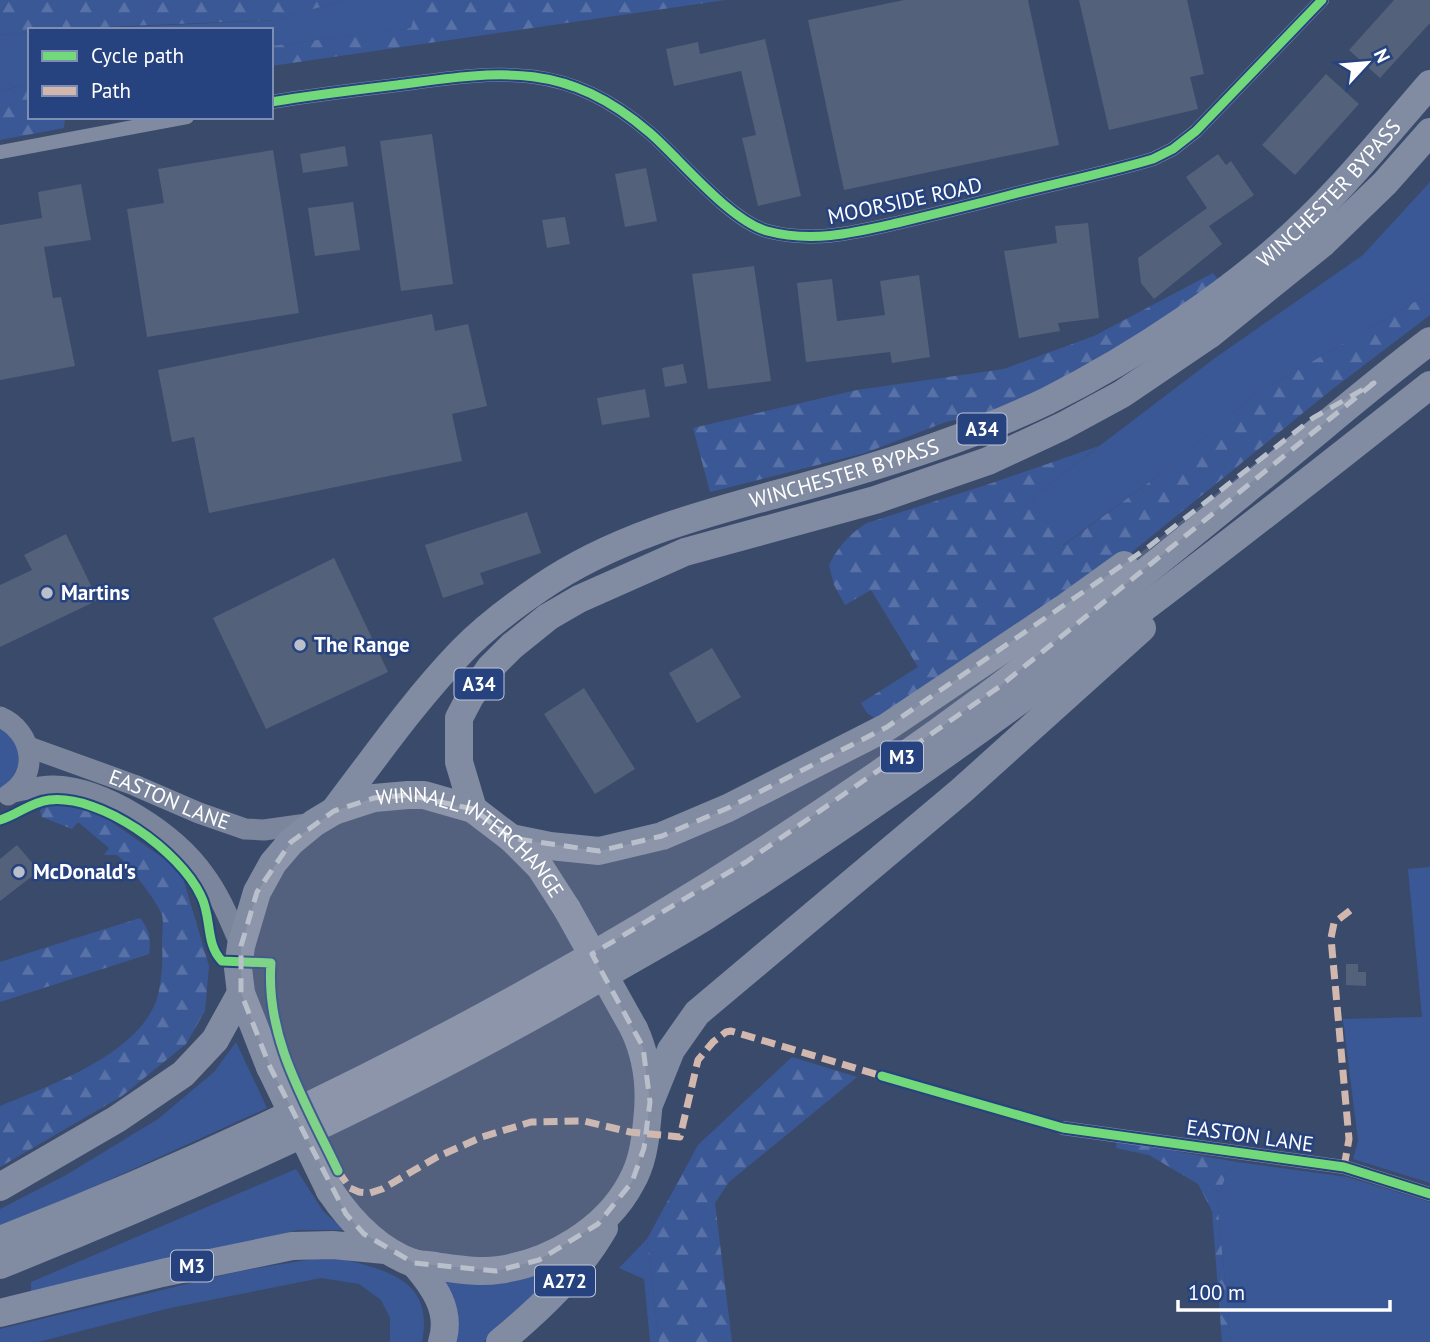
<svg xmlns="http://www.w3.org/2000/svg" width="1430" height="1342" viewBox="0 0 1430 1342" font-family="'PT Sans',sans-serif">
  <defs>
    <pattern id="forest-firs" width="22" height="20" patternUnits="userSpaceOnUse" patternTransform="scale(1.75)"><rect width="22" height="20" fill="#3b5896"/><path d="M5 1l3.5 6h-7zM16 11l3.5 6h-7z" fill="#5871a6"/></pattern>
  </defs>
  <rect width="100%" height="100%" fill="#3a4a6b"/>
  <path fill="#3b5896" d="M345,0H419L412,28L271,46V30H60L275,20Z
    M30,32V85L0,90V35Z
    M1430,182V293L1253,396L1167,469L1062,546L1031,498L1215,358L1363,255Z
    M0,727C25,739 25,775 0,788Z
    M1430,867V1183L1353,1159L1358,1141L1343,1019L1422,1017L1408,869Z
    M236,1042L267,1108L85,1191L0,1226V1209L66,1175L158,1119L214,1072Z
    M1237,1162L1347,1177L1430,1202V1342H1231L1217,1200L1227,1173Z
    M296,1169L323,1211L344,1230H298L31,1294V1282Z
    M647,1239L659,1342H650L644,1279L619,1268Z
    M332,1256C382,1270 435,1276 422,1342H390V1318L381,1300L359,1284L321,1278L170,1308L38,1342H0V1329L241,1271Z
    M543,1273L552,1281L539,1297L483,1342H453L439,1279L488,1284Z"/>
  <path fill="url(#forest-firs)" d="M0,0H345L275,20L30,30V32L0,35Z
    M419,0H725L271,66V46L411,28Z
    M30,85V117H65L64,128L0,140V90Z
    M1213,273L1223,285L1019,405L946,422L865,453L710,492L693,428L857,390L1004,369L1094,336Z
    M1430,293V315L1330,391L1121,561L934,685L875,718L867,713L861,703L918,667L871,590L845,605L834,585L829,565C837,548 850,533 867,523L986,485L1099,446L1031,498L1063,546L1167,469L1253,396Z
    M55,805L81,808L103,816L170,863L183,878L209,966L205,1011L186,1044L122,1096L0,1167V1106C49,1086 143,1053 158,995C162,979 163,958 162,942C162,934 164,923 162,915C159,904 127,862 117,855H104L109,848L78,822L72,829L42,817L40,811L43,807Z
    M140,918C150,930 151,939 149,954L0,1002V962Z
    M792,1057L857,1077L729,1182L715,1203L732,1342H659L647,1239L698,1145Z
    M1117,1141L1237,1162L1227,1173L1217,1200L1231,1342H1222L1212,1211L1198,1184L1149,1155L1116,1148Z"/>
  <path fill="#54617b" d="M904,0H1028L1059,145L844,190L808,20Z
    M1079,0H1187L1204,74L1190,77L1198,109L1109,130Z
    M1394,0H1430V23L1380,78L1349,50Z
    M765,39L801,196L758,206L742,138L756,135L741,71L674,86L666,49L698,42L700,54Z
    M1326,74L1359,104L1295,175L1262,145Z
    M432,134L453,284L401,291L380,141Z
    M345,146L348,166L303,173L300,154Z
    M273,150L299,313L147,337L127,209L164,203L158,169Z
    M1218,154L1226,165L1231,161L1254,195L1209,226L1222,244L1154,299L1141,283L1138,258L1207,208L1186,177Z
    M646,168L657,221L625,227L615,174Z
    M81,184L91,240L44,247L53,298L61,297L75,366L0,380V225L42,218L38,192Z
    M353,202L360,250L315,256L308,208Z
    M565,217L570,244L547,248L542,220Z
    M1088,223L1099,318L1058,323L1060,331L1019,338L1004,251L1057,243L1055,226Z
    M754,266L771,381L708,389L692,274Z
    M919,275L930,357L892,363L890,352L806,362L797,283L832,279L837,321L885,315L880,281Z
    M432,314L435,331L468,324L487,406L452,414L462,461L209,513L194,437L172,442L158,370Z
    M683,364L687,383L665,387L662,368Z
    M645,389L650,417L602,425L597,398Z
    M527,512L541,553L480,573L484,584L443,598L425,545Z
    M66,534L98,600L0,647V585L32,570L24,555Z
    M334,558L388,672L266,729L213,618Z
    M712,648L741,697L697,723L669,673Z
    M584,688L635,769L595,794L544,714Z
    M17,845L39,871L0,901V859Z
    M1346,964H1358V972H1366V986L1346,985Z"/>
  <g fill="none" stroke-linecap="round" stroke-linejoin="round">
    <path stroke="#808ba1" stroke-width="14" d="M271,102C313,95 355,90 397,85C500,71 565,60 650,133C681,160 729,220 767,231C812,243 853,233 897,223C935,214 972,205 1010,195C1057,183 1106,173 1153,159L1173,149L1196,131L1322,0
      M0,152L187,117
      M1063,1128L1344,1167L1430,1194"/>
    <g stroke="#7b869d" stroke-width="21">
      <path d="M0,717C33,731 41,775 8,795"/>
      <path id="s1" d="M29,747L134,785L199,813L245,829L264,830L314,823"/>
      <path d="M13,792C26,790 41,785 55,786C106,788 175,833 204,874C220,895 230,921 241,946"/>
    </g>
    <g stroke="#818ba1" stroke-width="28">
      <path d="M473,809L459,762V718L470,697L490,668L512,646L548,617L579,599L685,552L875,500L988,461L1063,426L1122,394L1209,335L1323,243L1385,183L1430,132"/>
      <path id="s2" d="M334,811C375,757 414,701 461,652C484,628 512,607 540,588C623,531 721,510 817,483C895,461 974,436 1047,401C1135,357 1238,289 1308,220C1352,177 1390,130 1430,84"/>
      <path d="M511,838L550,846L599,851L662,836L728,808L887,727L1063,609L1124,565"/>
      <path id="s3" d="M270,1067L241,993L238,968L241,946L257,892L273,863L291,842L314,823L334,811L374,798L408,795H424L473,809L511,838L540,867L567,909"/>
      <path d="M650,1102L671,1050L697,1013L961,791L1142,628"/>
      <path d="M0,1187L117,1119L183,1074L215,1040L241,993"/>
      <path d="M330,1191C351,1222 377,1250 413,1263C421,1265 431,1265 440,1267C458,1269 480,1273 498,1270C550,1263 606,1230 631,1183C642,1164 645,1143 647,1122C651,1090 648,1059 634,1029"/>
      <path d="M0,1240C355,1102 693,916 998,688C1084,623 1168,554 1251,486C1311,438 1369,387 1430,341"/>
      <path d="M414,1263C434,1286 452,1311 442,1342"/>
      <path d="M0,1265C208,1182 410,1089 603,976C637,956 672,937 706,916C958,755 1196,571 1430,385"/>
      <path d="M0,1313L162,1273L292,1246L333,1245L385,1250"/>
      <path d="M500,1342C540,1309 578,1273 604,1228"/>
    </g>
    <path stroke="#818ba1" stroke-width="28" d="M567,909L634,1029
      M270,1067L330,1191"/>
    <path stroke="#d1b7ad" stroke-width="7" stroke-dasharray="14 7" stroke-linecap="butt" d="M1344,1167L1349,1139L1331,938L1334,923L1352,909
      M338,1171L350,1188L359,1192L370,1193L382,1189L437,1157L482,1137L531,1122L584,1121L630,1132L680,1137L698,1060L713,1042L726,1032L731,1031L889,1078"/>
    <g stroke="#26427f" stroke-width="13">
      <path id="cycleway" d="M271,102C313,95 355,90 397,85C500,71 565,60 650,133C681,160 729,220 767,231C812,243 853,233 897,223C935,214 972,205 1010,195C1057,183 1106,173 1153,159L1173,149L1196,131L1322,0
        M0,820C17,815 31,802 49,800C101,794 180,851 201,896C212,917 205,944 222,961L271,963C265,1039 307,1105 338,1171
        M882,1076L1063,1128L1344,1167L1430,1194"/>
    </g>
    <use href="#cycleway" stroke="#71d979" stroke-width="9"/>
  </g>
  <path fill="#bac0cb" fill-opacity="0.2" stroke="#bac0cb" stroke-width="5" stroke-dasharray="14 9" stroke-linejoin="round" d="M1374,383L999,687L746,862L592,954L643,1047L650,1102L644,1148L632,1182L598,1224L539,1260L496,1271L414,1263L364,1234L346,1214L270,1067L241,993V946L257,892L291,842L334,811L374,798L408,795L473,809L511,838L599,851L662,836L728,808L887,727L1147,548L1313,418Z"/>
  <g fill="#bac0cb" stroke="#26427f" stroke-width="2.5">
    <circle cx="47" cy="593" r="7"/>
    <circle cx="300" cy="645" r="7"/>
    <circle cx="19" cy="872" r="7"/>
  </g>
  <g text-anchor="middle" stroke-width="5" stroke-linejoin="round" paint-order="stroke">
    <g fill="#26427f" stroke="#bec6d9" stroke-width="2">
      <rect x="957.5" y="413.5" width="49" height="31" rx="5"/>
      <rect x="454.5" y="668.5" width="49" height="31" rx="5"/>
      <rect x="881" y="741.5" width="42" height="31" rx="5"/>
      <rect x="171" y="1250.5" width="42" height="31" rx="5"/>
      <rect x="535" y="1265.5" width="60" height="31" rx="5"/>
    </g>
    <g font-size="19" font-weight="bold" fill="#fff">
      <text x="982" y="436">A34</text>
      <text x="479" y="691">A34</text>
      <text x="902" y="764">M3</text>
      <text x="192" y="1273">M3</text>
      <text x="565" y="1288">A272</text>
    </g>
    <g font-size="21" fill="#fff" stroke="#26427f">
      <text dy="7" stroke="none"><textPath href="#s2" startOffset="1200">WINCHESTER BYPASS</textPath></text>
      <text transform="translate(905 201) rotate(-12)" y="7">MOORSIDE ROAD</text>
      <text dy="7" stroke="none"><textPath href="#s2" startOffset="632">WINCHESTER BYPASS</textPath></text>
      <text dy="7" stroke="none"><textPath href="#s1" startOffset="150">EASTON LANE</textPath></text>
      <text dy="7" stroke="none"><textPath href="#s3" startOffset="452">WINNALL INTERCHANGE</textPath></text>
      <text transform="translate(1250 1136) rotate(8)" y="7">EASTON LANE</text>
    </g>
    <g font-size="21" font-weight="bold" fill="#fff" stroke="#26427f" text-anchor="start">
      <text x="61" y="600">Martins</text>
      <text x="314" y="652">The Range</text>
      <text x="33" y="879">McDonald's</text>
    </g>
  </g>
  <rect x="28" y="28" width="245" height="91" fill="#26427f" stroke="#7d8eb2" stroke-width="2"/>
  <rect x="42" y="51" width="35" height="10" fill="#71d979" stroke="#7d8eb2" stroke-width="2"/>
  <text x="91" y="63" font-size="21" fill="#ffffff">Cycle path</text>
  <rect x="42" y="86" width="35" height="10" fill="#d1b7ad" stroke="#7d8eb2" stroke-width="2"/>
  <text x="91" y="98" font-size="21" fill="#ffffff">Path</text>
  <g transform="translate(1367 63) rotate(64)" stroke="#26427f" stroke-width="5" paint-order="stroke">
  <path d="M0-5L12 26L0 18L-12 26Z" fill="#ffffff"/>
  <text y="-10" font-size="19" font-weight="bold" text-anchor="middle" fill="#ffffff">N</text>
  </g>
  <path d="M1178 1300v10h212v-10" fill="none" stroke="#ffffff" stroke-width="3.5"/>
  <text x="1188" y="1300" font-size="21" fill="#ffffff" stroke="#26427f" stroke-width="5" paint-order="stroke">100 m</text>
</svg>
